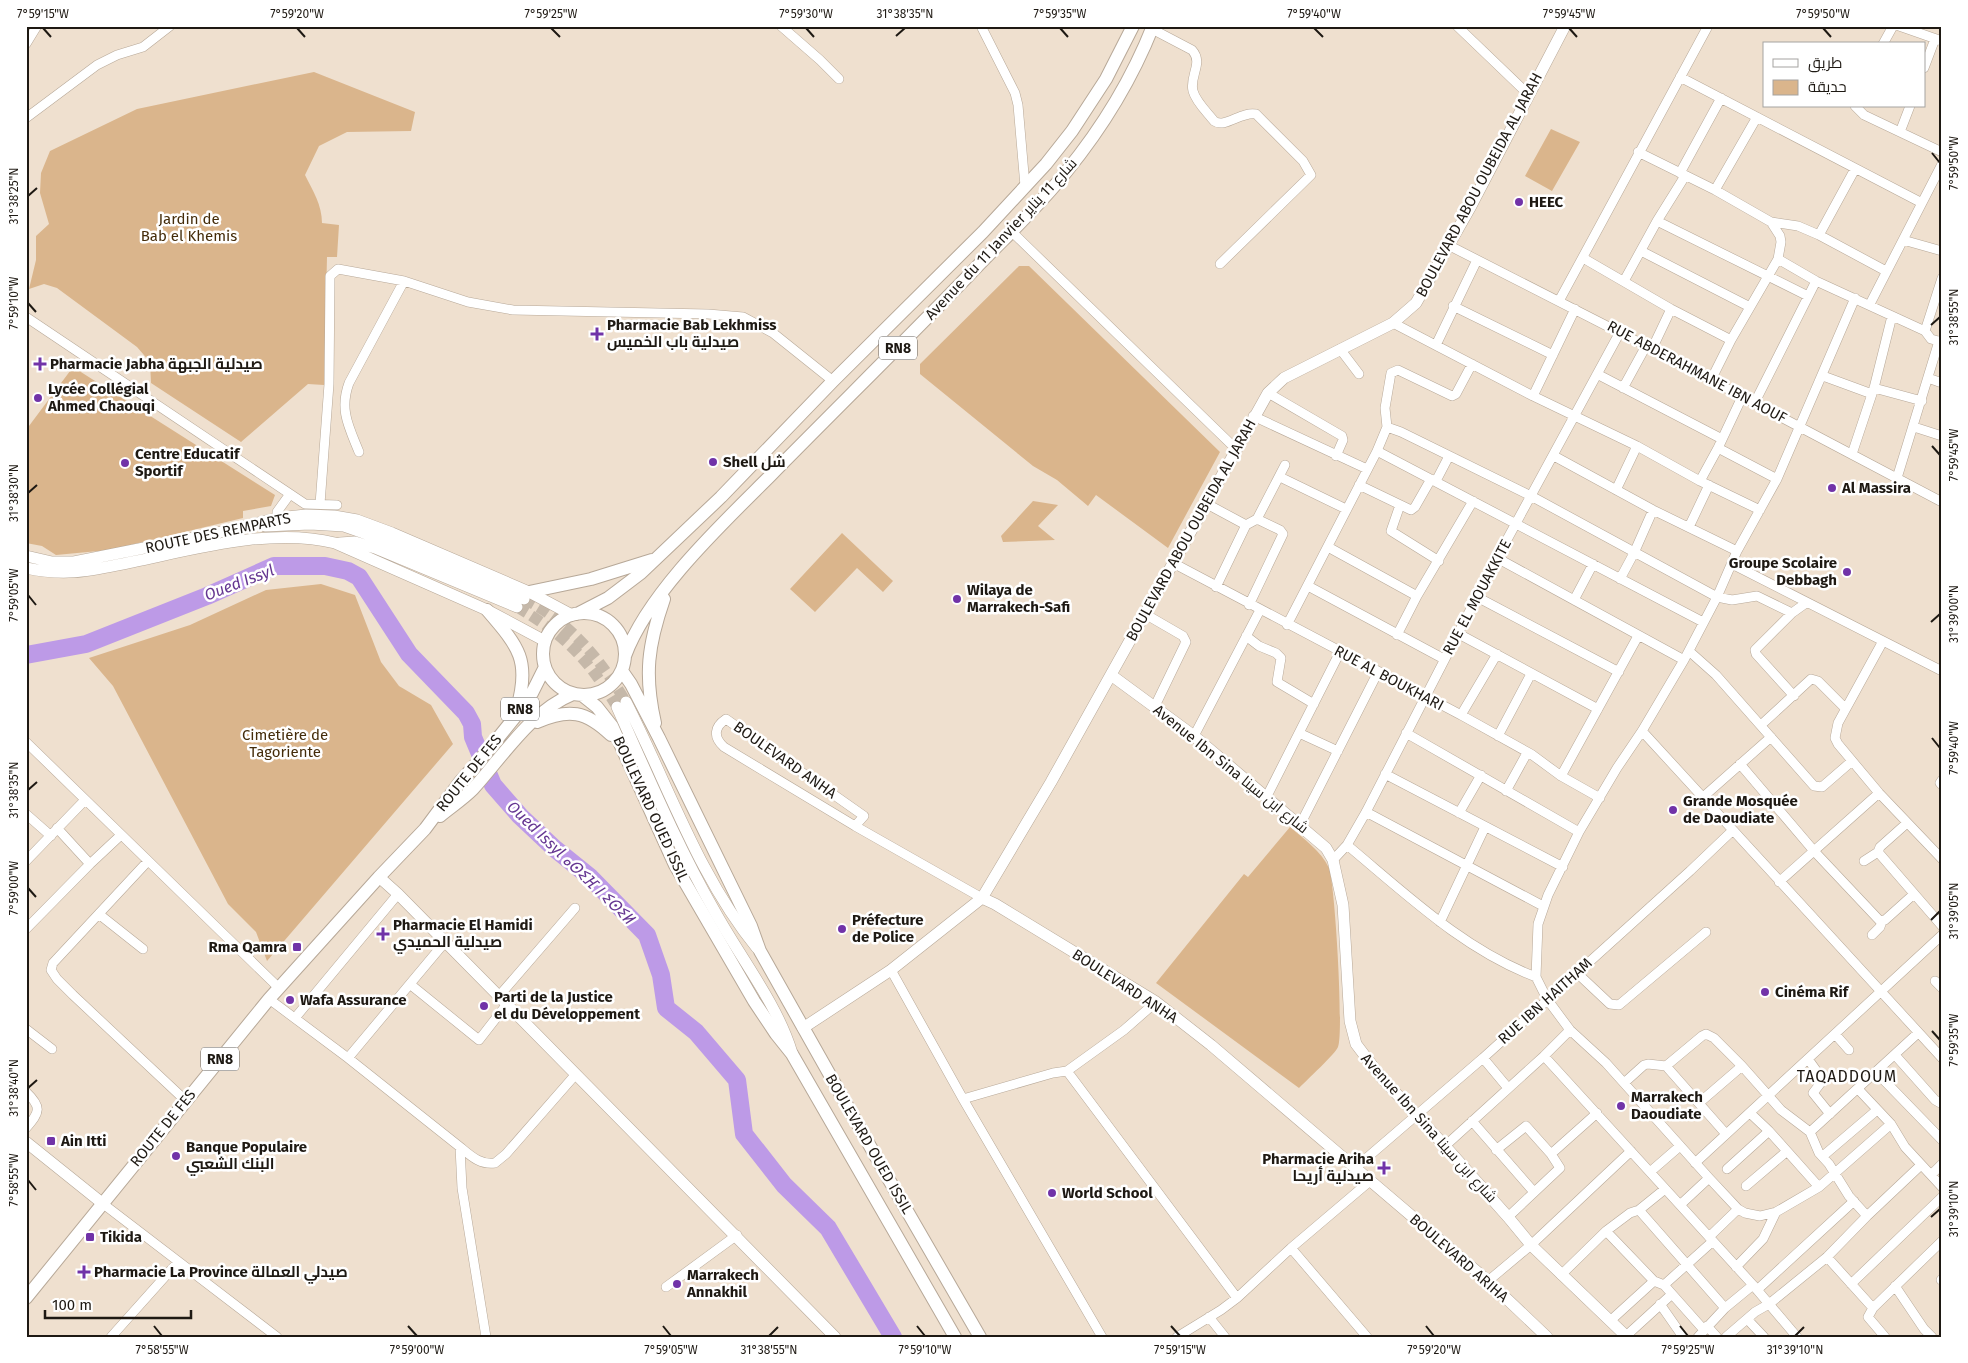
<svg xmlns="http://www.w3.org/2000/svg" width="1968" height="1363" viewBox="0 0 1968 1363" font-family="'Fira Sans',Cairo,'Noto Sans Tifinagh',sans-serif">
  <rect width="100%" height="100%" fill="#efe0cf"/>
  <path fill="#dab58c" d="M314,72L415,112L411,131L347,132L319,146L305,175C313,191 322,205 322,223L339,225L337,257H327L324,385L308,384L241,442L151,383L150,362L137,347L57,288L44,284L29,289L36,260V236L49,224L40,193L41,173L50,151L137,109Z
    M1551,129L1580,142L1552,191L1525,176Z
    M1019,266H1029L1220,452L1168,548L1096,495L1088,506L1057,480L1033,466L920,374V364Z
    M73,367L275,495L271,506L243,511V518L109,550L56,555L42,546L26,543V430Z
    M1033,501L1058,505L1038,526L1055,540L1003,542L1001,536Z
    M842,533L893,581L883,592L857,568L815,612L790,589Z
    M321,584L355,595L381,662L399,686L431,705L453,744L267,961L256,932L228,904L113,686L89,658L190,625L266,590Z
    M1290,827C1304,839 1321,851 1329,868C1335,883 1344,1033 1338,1047C1336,1053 1306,1081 1299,1088L1156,983L1244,874L1248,877Z"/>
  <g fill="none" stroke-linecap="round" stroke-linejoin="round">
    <path stroke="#bd9ae7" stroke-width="18" d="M26,655L86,644L207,596L274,566H325L348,571L359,577L409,654L466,713L472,724L473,737L493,785L520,816L554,848L590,877L647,935L661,975L666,1008L696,1032L737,1080L744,1134L784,1185L828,1228L893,1337"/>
    <path stroke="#c5b8a9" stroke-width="11" stroke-dasharray="11 5.5" stroke-linecap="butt" d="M524,599C570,622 600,659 626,702
      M517,607C565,635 589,660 617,707"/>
    <g stroke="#b7a898" stroke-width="10">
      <path id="street" d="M781,26L820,60L839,79
        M981,26L1015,93L1018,105L1025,186
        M1457,26L1529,95
        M1899,26L1942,41
        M1152,29L1192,50C1204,63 1189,76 1193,91C1196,102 1207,112 1214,121C1225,129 1241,111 1256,114L1303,161L1311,175L1220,264
        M26,44L37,26
        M1883,44L1893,26
        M1924,68L1935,39
        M1680,77L1922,203
        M1855,106L1864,115L1942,152
        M26,118L97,65L117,55L143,47L170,26
        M1900,132L1910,106
        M1638,152L1715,190L1771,222L1798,226L1819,235L1886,271
        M1680,173L1721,98
        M1715,190L1757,117
        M1657,221L1808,296
        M1011,231L1236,449
        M1819,235L1855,169
        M1903,240L1942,251
        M1450,246L1652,349L1942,502
        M1641,251L1750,307
        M1583,258L1671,309L1731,340
        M1778,259L1816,281L1925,331L1931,339L1942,342
        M1624,281L1657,221L1685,176
        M1855,298L1777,479L1737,551L1717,597L1684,660L1642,731L1617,768L1579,832L1548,895L1538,924L1536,977L1547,999L1570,1030L1606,1063L1709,1178L1738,1209L1745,1213L1760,1216L1776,1212L1819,1187L1891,1124
        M1559,301L1708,26
        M1870,304L1942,164
        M1453,306L1553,355
        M26,317L305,504L337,505
        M1393,323L1533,396L1637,446L1700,481L1760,510
        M1925,331L1942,278
        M1436,345L1477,260
        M1340,349L1359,374
        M1652,349L1671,309
        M1597,374L1722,439
        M1823,376L1872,394
        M1928,378L1942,383
        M1711,380L1731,340L1778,259L1781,242L1780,236L1771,222
        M1623,388L1646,346
        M1874,388L1922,401
        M1268,393L1342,436L1343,440L1336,456
        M1533,396L1575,309
        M1754,404L1816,281
        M1253,416L1367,469
        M1387,427L1401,432L1531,496L1717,597L1732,600L1757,596L1792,613
        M1914,427L1942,436
        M1718,448L1777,479
        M1377,451L1703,622
        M359,452C349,427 339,410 349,383L404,281
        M1852,454L1874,388L1892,316
        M1554,456L1653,510L1737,551
        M1280,477L1346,509
        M1897,478L1939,341
        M1436,481L1449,456
        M1700,481L1718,448L1742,397
        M1359,485L1411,510L1415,507L1431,479
        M1616,490L1637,446
        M320,504L329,384L330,276L338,269L404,281L468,302L513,310L708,314L743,317L773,333L833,381
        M1207,504L1246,525
        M1400,505L1391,531L1439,561
        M278,518L277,512L290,494
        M1689,527L1709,485
        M1328,547L1417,596
        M1497,558L1684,660
        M1173,563L1461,715L1531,754L1561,776L1600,798
        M1732,564L1942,671
        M1620,579L1634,553L1653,510
        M1308,586L1444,659
        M1216,587L1246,525L1257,519L1285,465
        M1477,597L1619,672
        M1574,600L1593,564
        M1249,605L1283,534L1280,530L1257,519
        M1145,614L1183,636L1186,642L1155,706
        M1287,625L1377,451L1387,427L1385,408L1391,373L1398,370L1452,396L1456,394L1472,364
        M1457,633L1598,709
        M1397,635L1417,596L1473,501
        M1246,636L1259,646L1276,653L1281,658L1277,682L1314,704
        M1883,641L1838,723L1835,738L1838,744L1879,793L1942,859
        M1689,651L1716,675L1814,786L1822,787L1852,761
        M1794,696L1756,654L1755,650L1792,613L1806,603
        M1461,715L1497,654
        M1761,725L1811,679L1818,681L1845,708
        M1642,731L1942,1058
        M1299,733L1338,751
        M1406,733L1579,832
        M1194,736L1260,610
        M1498,736L1531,674
        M26,742L279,988
        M1740,764L1814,851L1880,921L1885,920L1914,894
        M1385,774L1563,867
        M1561,776L1638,636
        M1942,780L1940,783L1942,785
        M1506,791L1527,753
        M1267,796L1340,652
        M1702,798L1771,737
        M1366,812L1543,906
        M1459,813L1481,775
        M26,814L51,836
        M1907,823L1880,847L1878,852L1942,926
        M1300,825L1378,672
        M855,826L864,816L726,719C714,727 713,737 724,747L855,826L982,898
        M57,828L90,864L121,835
        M1347,845C1406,894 1464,950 1536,977
        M1333,860L1347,845L1366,812L1497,558L1620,332
        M26,861L85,800
        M148,861L53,963L51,970L57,979L73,995L186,1101
        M1864,861L1878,852
        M1779,882L1879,793
        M100,915L143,949
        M1440,922L1485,827
        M26,929L90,864
        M1872,935L1880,927L1882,921
        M891,970L963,1099L1102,1337
        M1577,973L1610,1004L1619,1005L1706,932
        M1935,981L1942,988
        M411,985L479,1040L507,1004
        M499,996L575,908
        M269,999L348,1058L460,1147C471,1156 480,1165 495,1163L506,1154L576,1074
        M295,1018L398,894
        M26,1029L52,1049
        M1835,1034L1849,1050
        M1895,1055L1935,1100L1942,1104
        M1544,1056L1753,1285L1797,1337
        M348,1058L445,942
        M1483,1058L1508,1088
        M1808,1059L1823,1080L1813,1093L1830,1114
        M1666,1066L1726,1134
        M1067,1071L1237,1298
        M1876,1072L1942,1140
        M1624,1083L1644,1065L1648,1064L1666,1066L1702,1036L1706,1034L1714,1038L1742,1066L1781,1110L1810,1132L1819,1153L1829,1164L1849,1196L1867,1216
        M1858,1089L1891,1124L1905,1147L1942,1187
        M26,1092C42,1107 40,1112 26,1128
        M963,1099L1053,1073L1067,1071L1124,1030L1156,1002
        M1699,1103L1742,1066
        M1750,1113L1769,1131L1819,1187
        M1472,1121L1534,1192
        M1810,1132L1918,1033
        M1445,1146L1544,1056L1570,1030
        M460,1147L462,1188L486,1337
        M1496,1150L1526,1126L1551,1154L1560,1168L1508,1217
        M1551,1154L1597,1113
        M1823,1156L1877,1110
        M1695,1163L1942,935
        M1355,1168L1483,1058L1690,871L1732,831
        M1727,1169L1769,1131
        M1650,1172L1680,1146
        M1931,1175L1942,1164
        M1746,1186L1786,1152
        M102,1203L277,1337
        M1680,1205L1709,1178
        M1639,1210L1725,1308
        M1606,1231L1654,1281L1664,1285L1704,1330
        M1709,1237L1738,1209
        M1291,1248L1367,1337
        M1827,1257L1873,1308L1868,1317L1885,1337
        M1736,1267L1763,1239L1776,1212
        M1561,1275L1606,1231L1630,1213L1639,1210L1665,1189
        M1941,1280L1942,1279
        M1488,1281L1531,1245L1631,1151
        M1851,1284L1942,1197
        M1664,1285L1713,1241
        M1895,1286L1924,1329L1932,1337
        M666,1287L737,1235
        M1757,1290L1854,1201
        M1660,1304L1683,1337
        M1873,1308L1942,1241
        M1209,1317L1225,1337
        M1747,1319L1764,1337
        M1610,1321L1654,1281
        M1707,1326L1717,1337
        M1626,1336L1672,1294
        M111,1337L178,1262
        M1177,1337L1221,1310L1237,1298L1291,1248L1370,1181
        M1698,1337L1725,1308L1753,1285
        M1726,1337L1755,1312L1769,1304L1827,1257L1867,1216L1921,1165"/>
    </g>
    <g stroke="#b7a898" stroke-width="12">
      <path id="secondary" d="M265,526L310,524L344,526L384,540L524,599
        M340,543L355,542L375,548L517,607
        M26,556L52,562H74L209,535L278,518L306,515L334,516L357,520L392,533L529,592L572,615
        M26,568C68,577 91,570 132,562C195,549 271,527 335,543L487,610L545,641
        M1111,675L1194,736L1326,848L1333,860L1343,905L1350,1021L1356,1044L1381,1077L1445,1146L1508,1217L1531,1245L1627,1337
        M626,702C668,784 698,876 757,948
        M617,707C648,776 677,845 714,910C739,956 777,1003 792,1053
        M379,877L398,894L835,1337
        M982,898L995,904L1156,1002L1211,1045L1488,1281L1547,1337
        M803,1028L891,970L982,898L1051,782L1268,393L1284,378L1393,323L1416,303L1471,206L1565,26
        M26,1142L102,1203"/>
    </g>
    <g stroke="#b7a898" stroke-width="14">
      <path id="primary" d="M529,592L591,579L652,560
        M487,610C518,646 531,660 517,708
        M543 654a41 41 0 1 1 82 0a41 41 0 1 1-82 0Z
        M577,614L608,598L641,573L721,497L833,381L983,232L1046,164L1072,131L1106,79L1133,26
        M625,656C648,593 722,524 770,476C836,409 903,343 969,275C1001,241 1037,209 1066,172C1102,128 1132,79 1153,26
        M622,671L631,684L659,738L751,926L760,951L888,1178L980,1337
        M582,695L597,707L612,726L675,865L754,1001L776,1034L792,1054L955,1337
        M537,722C569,708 586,711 611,735
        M655,723C644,675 648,645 664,599
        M440,816C451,807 463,799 473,789C503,756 531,711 573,694
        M26,1298L269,999L379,877L425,829L460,782L490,748L515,717L532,693L545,667"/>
    </g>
    <use href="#street" stroke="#fff" stroke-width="9"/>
    <use href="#secondary" stroke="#fff" stroke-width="11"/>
    <use href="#primary" stroke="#fff" stroke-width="12"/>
  </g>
  <path fill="none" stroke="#1e1913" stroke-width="2" d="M43,28L51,37M297,28L305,37M551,28L560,37M806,28L814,37M1060,28L1068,37M1314,28L1323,37M1569,28L1577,37M1823,28L1831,37M896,36L905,28M1932,153L1940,163M28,196L37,188M28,303L36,312M1931,325L1940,317M1932,446L1940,455M28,493L37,485M28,595L36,605M1931,622L1940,614M1932,738L1940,748M28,790L37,782M28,888L36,897M1931,920L1940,911M1932,1031L1940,1040M28,1088L37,1080M28,1180L36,1190M1931,1217L1940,1209M154,1326L162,1336M408,1326L417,1336M663,1326L671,1336M917,1326L925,1336M1171,1326L1180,1336M1426,1326L1434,1336M1680,1326L1688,1336M769,1336L778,1327M1795,1336L1804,1327"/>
  <g fill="#7133a8" stroke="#fff" stroke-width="2">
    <circle cx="1519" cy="202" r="5"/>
    <path d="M594.5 326.5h5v5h5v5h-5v5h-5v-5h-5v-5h5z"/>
    <path d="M37.5 356.5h5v5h5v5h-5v5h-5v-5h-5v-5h5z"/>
    <circle cx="38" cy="398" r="5"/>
    <circle cx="713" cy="462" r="5"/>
    <circle cx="125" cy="463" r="5"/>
    <circle cx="1832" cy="488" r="5"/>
    <circle cx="1847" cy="572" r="5"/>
    <circle cx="957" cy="599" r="5"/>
    <circle cx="1673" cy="810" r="5"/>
    <circle cx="842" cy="929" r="5"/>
    <path d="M380.5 926.5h5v5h5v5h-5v5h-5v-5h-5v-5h5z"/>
    <rect x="292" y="942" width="10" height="10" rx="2.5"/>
    <circle cx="1765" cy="992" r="5"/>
    <circle cx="290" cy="1000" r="5"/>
    <circle cx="484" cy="1006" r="5"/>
    <circle cx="1621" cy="1106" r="5"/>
    <rect x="46" y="1136" width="10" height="10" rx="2.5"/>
    <circle cx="176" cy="1156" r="5"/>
    <path d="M1381.5 1160.5h5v5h5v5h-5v5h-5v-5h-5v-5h5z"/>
    <circle cx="1052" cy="1193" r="5"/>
    <rect x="85" y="1232" width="10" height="10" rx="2.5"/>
    <path d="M81.5 1264.5h5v5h5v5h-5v5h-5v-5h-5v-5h5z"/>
    <circle cx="677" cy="1284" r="5"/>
  </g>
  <g text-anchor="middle" stroke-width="5" stroke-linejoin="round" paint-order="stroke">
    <g fill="#fff" stroke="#625e5a" stroke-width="1">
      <rect x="879" y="336.5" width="38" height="23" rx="4"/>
      <rect x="501" y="697.5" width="38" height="23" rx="4"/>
      <rect x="201" y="1047.5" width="38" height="23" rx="4"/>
    </g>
    <g font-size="14" font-weight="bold" fill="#1e1913">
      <text x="898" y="353">RN8</text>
      <text x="520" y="714">RN8</text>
      <text x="220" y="1064">RN8</text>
    </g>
    <g font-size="15" fill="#1e1913" stroke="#fff">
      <text transform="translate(1479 185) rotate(-62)" y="5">BOULEVARD ABOU OUBEIDA AL JARAH</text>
      <text transform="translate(1001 239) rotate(-47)" y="5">Avenue du 11 Janvier شارع 11 يناير</text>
      <text transform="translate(1697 372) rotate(28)" y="5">RUE ABDERAHMANE IBN AOUF</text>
      <text transform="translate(1191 530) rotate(-61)" y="5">BOULEVARD ABOU OUBEIDA AL JARAH</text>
      <text transform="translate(218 533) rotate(-12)" y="5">ROUTE DES REMPARTS</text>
      <text transform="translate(1477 597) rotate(-62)" y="5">RUE EL MOUAKKITE</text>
      <text transform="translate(1389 678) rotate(28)" y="5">RUE AL BOUKHARI</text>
      <text transform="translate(785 760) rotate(35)" y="5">BOULEVARD ANHA</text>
      <text transform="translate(1231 769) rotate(39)" y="5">Avenue Ibn Sina شارع ابن سينا</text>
      <text transform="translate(469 773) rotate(-51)" y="5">ROUTE DE FES</text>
      <text transform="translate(651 809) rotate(65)" y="5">BOULEVARD OUED ISSIL</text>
      <text transform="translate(1125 986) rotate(33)" y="5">BOULEVARD ANHA</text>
      <text transform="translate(1545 1001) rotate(-42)" y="5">RUE IBN HAITHAM</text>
      <text transform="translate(163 1128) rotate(-51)" y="5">ROUTE DE FES</text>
      <text transform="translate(1429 1128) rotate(48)" y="5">Avenue Ibn Sina شارع ابن سينا</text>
      <text transform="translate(869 1144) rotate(60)" y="5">BOULEVARD OUED ISSIL</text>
      <text transform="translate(1459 1258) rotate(41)" y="5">BOULEVARD ARIHA</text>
    </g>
    <g font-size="15" font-weight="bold" fill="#1e1913" stroke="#fff" text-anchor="start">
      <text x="1529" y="207">HEEC</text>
      <text x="607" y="330">Pharmacie Bab Lekhmiss<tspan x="607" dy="17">صيدلية باب الخميس</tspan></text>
      <text x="50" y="369">Pharmacie Jabha صيدلية الجبهة</text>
      <text x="48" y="394">Lycée Collégial<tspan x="48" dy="17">Ahmed Chaouqi</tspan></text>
      <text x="135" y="459">Centre Educatif<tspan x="135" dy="17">Sportif</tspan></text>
      <text x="723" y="467">Shell شل</text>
      <text x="1842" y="493">Al Massira</text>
      <text x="1837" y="568" text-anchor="end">Groupe Scolaire<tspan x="1837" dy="17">Debbagh</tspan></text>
      <text x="967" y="595">Wilaya de<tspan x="967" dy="17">Marrakech-Safi</tspan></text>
      <text x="1683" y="806">Grande Mosquée<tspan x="1683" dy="17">de Daoudiate</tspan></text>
      <text x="852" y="925">Préfecture<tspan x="852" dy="17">de Police</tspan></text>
      <text x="393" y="930">Pharmacie El Hamidi<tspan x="393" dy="17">صيدلية الحميدي</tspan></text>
      <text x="287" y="952" text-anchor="end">Rma Qamra</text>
      <text x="1775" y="997">Cinéma Rif</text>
      <text x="494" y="1002">Parti de la Justice<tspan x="494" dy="17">el du Développement</tspan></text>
      <text x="300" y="1005">Wafa Assurance</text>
      <text x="1631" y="1102">Marrakech<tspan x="1631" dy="17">Daoudiate</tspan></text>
      <text x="61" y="1146">Ain Itti</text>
      <text x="186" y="1152">Banque Populaire<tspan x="186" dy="17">البنك الشعبي</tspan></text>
      <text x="1374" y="1164" text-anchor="end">Pharmacie Ariha<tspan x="1374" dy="17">صيدلية أريحا</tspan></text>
      <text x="1062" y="1198">World School</text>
      <text x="100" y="1242">Tikida</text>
      <text x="94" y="1277">Pharmacie La Province صيدلي العمالة</text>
      <text x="687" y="1280">Marrakech<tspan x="687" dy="17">Annakhil</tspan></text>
    </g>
    <g font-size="15" fill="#442c0a" stroke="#fff">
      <text x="189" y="224">Jardin de<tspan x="189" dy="17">Bab el Khemis</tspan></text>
      <text x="285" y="740">Cimetière de<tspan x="285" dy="17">Tagoriente</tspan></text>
    </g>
    <g font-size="16" font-style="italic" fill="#653691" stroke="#fff">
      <text transform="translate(239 582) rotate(-21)" y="6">Oued Issyl</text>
      <text transform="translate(571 862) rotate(44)" y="6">Oued Issyl ⴰⵙⵉⴼ ⵏ ⵉⵙⵉⵍ</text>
    </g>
    <g font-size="16" letter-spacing="1" fill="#1e1913" stroke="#fff">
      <text x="1847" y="1082">TAQADDOUM</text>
    </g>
  </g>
  <rect width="1968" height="1363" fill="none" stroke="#ffffff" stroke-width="55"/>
  <rect x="1763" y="42" width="162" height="65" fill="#ffffff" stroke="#a5a3a1"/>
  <rect x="1773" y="59" width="25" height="8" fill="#ffffff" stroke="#a5a3a1"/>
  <text x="1808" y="68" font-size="15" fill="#1e1913">طريق</text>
  <rect x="1773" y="80" width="25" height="15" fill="#dab58c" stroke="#a5a3a1"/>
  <text x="1808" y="92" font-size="15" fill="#1e1913">حديقة</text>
  <path d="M45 1310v8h146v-8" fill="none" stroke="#1e1913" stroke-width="2.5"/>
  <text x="52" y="1310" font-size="15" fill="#1e1913" stroke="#ffffff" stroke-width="4" paint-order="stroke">100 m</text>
  <rect x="28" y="28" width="1912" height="1308" fill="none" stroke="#1e1913" stroke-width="2"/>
  <g font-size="12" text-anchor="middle" fill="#1e1913">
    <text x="43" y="18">7°59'15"W</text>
    <text x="297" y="18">7°59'20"W</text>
    <text x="551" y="18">7°59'25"W</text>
    <text x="806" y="18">7°59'30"W</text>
    <text x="905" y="18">31°38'35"N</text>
    <text x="1060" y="18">7°59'35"W</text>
    <text x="1314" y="18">7°59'40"W</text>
    <text x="1569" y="18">7°59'45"W</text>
    <text x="1823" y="18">7°59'50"W</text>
    <text transform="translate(1954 163) rotate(-90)" y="4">7°59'50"W</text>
    <text transform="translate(14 196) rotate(-90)" y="4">31°38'25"N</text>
    <text transform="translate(14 303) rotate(-90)" y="4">7°59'10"W</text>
    <text transform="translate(1954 317) rotate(-90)" y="4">31°38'55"N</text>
    <text transform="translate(1954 455) rotate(-90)" y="4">7°59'45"W</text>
    <text transform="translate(14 493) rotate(-90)" y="4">31°38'30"N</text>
    <text transform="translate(14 595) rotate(-90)" y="4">7°59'05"W</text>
    <text transform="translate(1954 614) rotate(-90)" y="4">31°39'00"N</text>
    <text transform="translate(1954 748) rotate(-90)" y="4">7°59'40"W</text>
    <text transform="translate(14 790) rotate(-90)" y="4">31°38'35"N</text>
    <text transform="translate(14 888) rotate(-90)" y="4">7°59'00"W</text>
    <text transform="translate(1954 911) rotate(-90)" y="4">31°39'05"N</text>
    <text transform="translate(1954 1040) rotate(-90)" y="4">7°59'35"W</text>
    <text transform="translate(14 1088) rotate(-90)" y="4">31°38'40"N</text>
    <text transform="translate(14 1180) rotate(-90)" y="4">7°58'55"W</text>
    <text transform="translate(1954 1209) rotate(-90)" y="4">31°39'10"N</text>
    <text x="162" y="1354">7°58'55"W</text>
    <text x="417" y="1354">7°59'00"W</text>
    <text x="671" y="1354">7°59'05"W</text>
    <text x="769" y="1354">31°38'55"N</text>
    <text x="925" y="1354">7°59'10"W</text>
    <text x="1180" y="1354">7°59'15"W</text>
    <text x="1434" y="1354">7°59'20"W</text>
    <text x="1688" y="1354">7°59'25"W</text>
    <text x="1795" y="1354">31°39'10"N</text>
  </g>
</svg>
